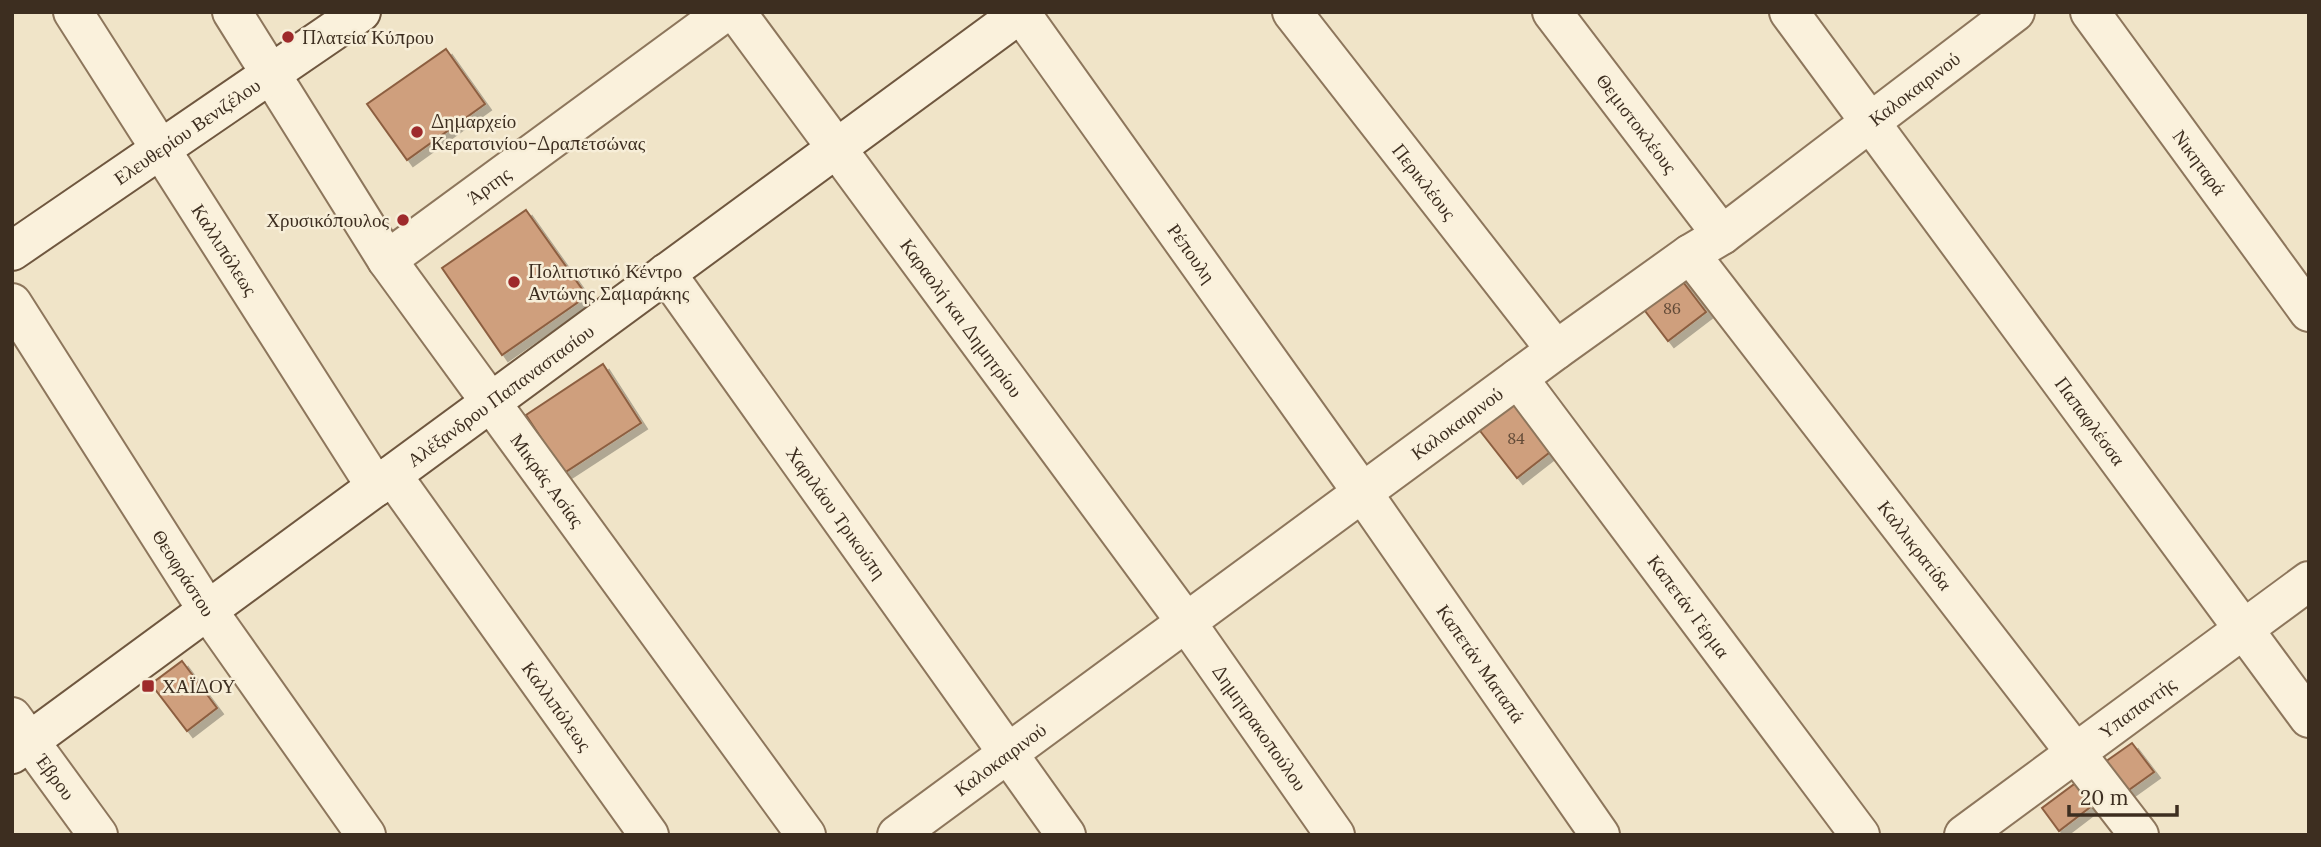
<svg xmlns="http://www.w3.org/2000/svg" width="2321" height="847" viewBox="0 0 2321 847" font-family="Lora,serif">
  <defs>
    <filter id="shadow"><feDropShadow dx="6" dy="6" stdDeviation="0" flood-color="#0004"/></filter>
  </defs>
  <rect width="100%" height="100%" fill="#f0e4c8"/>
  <path fill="#cf9f7d" stroke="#8d5f41" stroke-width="2" filter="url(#shadow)" d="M446,49L485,104L407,160L367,104Z
    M526,210L587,296L502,355L442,268Z
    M1677,274L1706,312L1668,341L1639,303Z
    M603,364L641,423L564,473L526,415Z
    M1515,398L1554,449L1517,478L1477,427Z
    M182,661L217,708L187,731L151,684Z
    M2132,743L2154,772L2126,792L2105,762Z
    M2081,779L2097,802L2059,831L2042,808Z"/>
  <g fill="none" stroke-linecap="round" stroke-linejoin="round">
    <g stroke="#8d765c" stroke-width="42">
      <g id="street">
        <path id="s1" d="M73,12L376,487"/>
        <path id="s2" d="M232,12L387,260L806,835"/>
        <path id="s3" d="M736,12L1186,622L1335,835"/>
        <path id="s4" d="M1020,12L1362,492L1600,835"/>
        <path id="s5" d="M1292,12L1556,350"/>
        <path id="s6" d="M1552,12L1722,235"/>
        <path id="s7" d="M1789,12L2309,718"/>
        <path id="s8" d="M2090,12L2309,312"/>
        <path id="s9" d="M1690,254L2139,835"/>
        <path id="s10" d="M387,260L725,12"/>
        <path id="s11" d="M666,273L1066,835"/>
        <path id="s12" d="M12,303L208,611L366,835"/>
        <path id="s13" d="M1518,378L1860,835"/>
        <path id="s14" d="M392,475L649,835"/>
        <path id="s15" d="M12,717L98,835"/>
        <path id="s16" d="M897,835L1556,350L1690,254L1722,235L2015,12"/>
        <path id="s17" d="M1964,835L2309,581"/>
      </g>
    </g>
    <g stroke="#6f573f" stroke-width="42">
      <g id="secondary">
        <path id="s18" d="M12,251L361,12"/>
        <path id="s19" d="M12,754L1022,12"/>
      </g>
    </g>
    <use href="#street" stroke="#faf1dc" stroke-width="38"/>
    <use href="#secondary" stroke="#faf1dc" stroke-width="38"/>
  </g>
  <g fill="#9e2a2b" stroke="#f7eed8" stroke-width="2.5">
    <circle cx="288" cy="37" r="7"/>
    <circle cx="417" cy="132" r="7"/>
    <circle cx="403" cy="220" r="7"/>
    <circle cx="514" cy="282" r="7"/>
    <rect x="141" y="679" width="14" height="14" rx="3.5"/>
  </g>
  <g text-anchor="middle" stroke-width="5" stroke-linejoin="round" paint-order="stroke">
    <g font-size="16" fill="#624a37">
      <text x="1672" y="314">86</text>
      <text x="1516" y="444">84</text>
    </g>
    <g font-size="19" fill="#3d2e20" stroke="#f7eed8" text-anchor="start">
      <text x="302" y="44">Πλατεία Κύπρου</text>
      <text x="431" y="128">Δημαρχείο<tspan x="431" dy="22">Κερατσινίου-Δραπετσώνας</tspan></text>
      <text x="389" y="227" text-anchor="end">Χρυσικόπουλος</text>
      <text x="528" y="278">Πολιτιστικό Κέντρο<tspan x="528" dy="22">Αντώνης Σαμαράκης</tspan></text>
      <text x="162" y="693">ΧΑΪΔΟΥ</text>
    </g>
    <g font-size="19" fill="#3d2e20" stroke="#f7eed8">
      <text dy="7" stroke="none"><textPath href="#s16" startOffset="1262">Καλοκαιρινού</textPath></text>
      <text dy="7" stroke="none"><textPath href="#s6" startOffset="140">Θεμιστοκλέους</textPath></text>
      <text dy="7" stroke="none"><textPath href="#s18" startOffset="212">Ελευθερίου Βενιζέλου</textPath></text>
      <text dy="7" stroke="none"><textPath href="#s8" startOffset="186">Νικηταρά</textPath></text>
      <text dy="7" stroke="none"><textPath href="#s5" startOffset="215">Περικλέους</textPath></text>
      <text dy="7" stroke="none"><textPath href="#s10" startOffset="126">Άρτης</textPath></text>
      <text dy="7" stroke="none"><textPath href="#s1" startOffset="282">Καλλιπόλεως</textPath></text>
      <text dy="7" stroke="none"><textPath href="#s4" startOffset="296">Ρέπουλη</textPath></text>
      <text dy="7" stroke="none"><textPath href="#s3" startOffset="380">Καραολή και Δημητρίου</textPath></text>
      <text dy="7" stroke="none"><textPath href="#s19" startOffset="606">Αλέξανδρου Παπαναστασίου</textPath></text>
      <text dy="7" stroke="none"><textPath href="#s7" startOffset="508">Παπαφλέσσα</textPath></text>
      <text dy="7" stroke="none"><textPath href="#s16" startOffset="695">Καλοκαιρινού</textPath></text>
      <text dy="7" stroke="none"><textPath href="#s2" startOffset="565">Μικράς Ασίας</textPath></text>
      <text dy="7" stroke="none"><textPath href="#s11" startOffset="294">Χαριλάου Τρικούπη</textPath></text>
      <text dy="7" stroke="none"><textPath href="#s9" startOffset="368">Καλλικρατίδα</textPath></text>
      <text dy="7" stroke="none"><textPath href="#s12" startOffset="320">Θεοφράστου</textPath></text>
      <text dy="7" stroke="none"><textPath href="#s13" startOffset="285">Καπετάν Γέρμα</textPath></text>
      <text dy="7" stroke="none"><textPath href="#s4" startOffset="798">Καπετάν Ματαπά</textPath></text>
      <text dy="7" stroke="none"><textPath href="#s14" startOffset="284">Καλλιπόλεως</textPath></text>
      <text dy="7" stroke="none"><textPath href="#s17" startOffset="215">Υπαπαντής</textPath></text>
      <text dy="7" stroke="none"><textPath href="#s3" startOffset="887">Δημητρακοπούλου</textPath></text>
      <text dy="7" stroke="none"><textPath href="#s16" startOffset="128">Καλοκαιρινού</textPath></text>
      <text dy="7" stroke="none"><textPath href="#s15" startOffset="74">Έβρου</textPath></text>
    </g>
  </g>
  <rect width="2321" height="847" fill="none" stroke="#3d2e20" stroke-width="28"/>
  <path d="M2069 805v10h108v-10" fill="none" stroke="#3d2e20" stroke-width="3.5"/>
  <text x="2080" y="805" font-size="21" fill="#3d2e20" stroke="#f7eed8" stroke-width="5" paint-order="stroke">20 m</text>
</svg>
